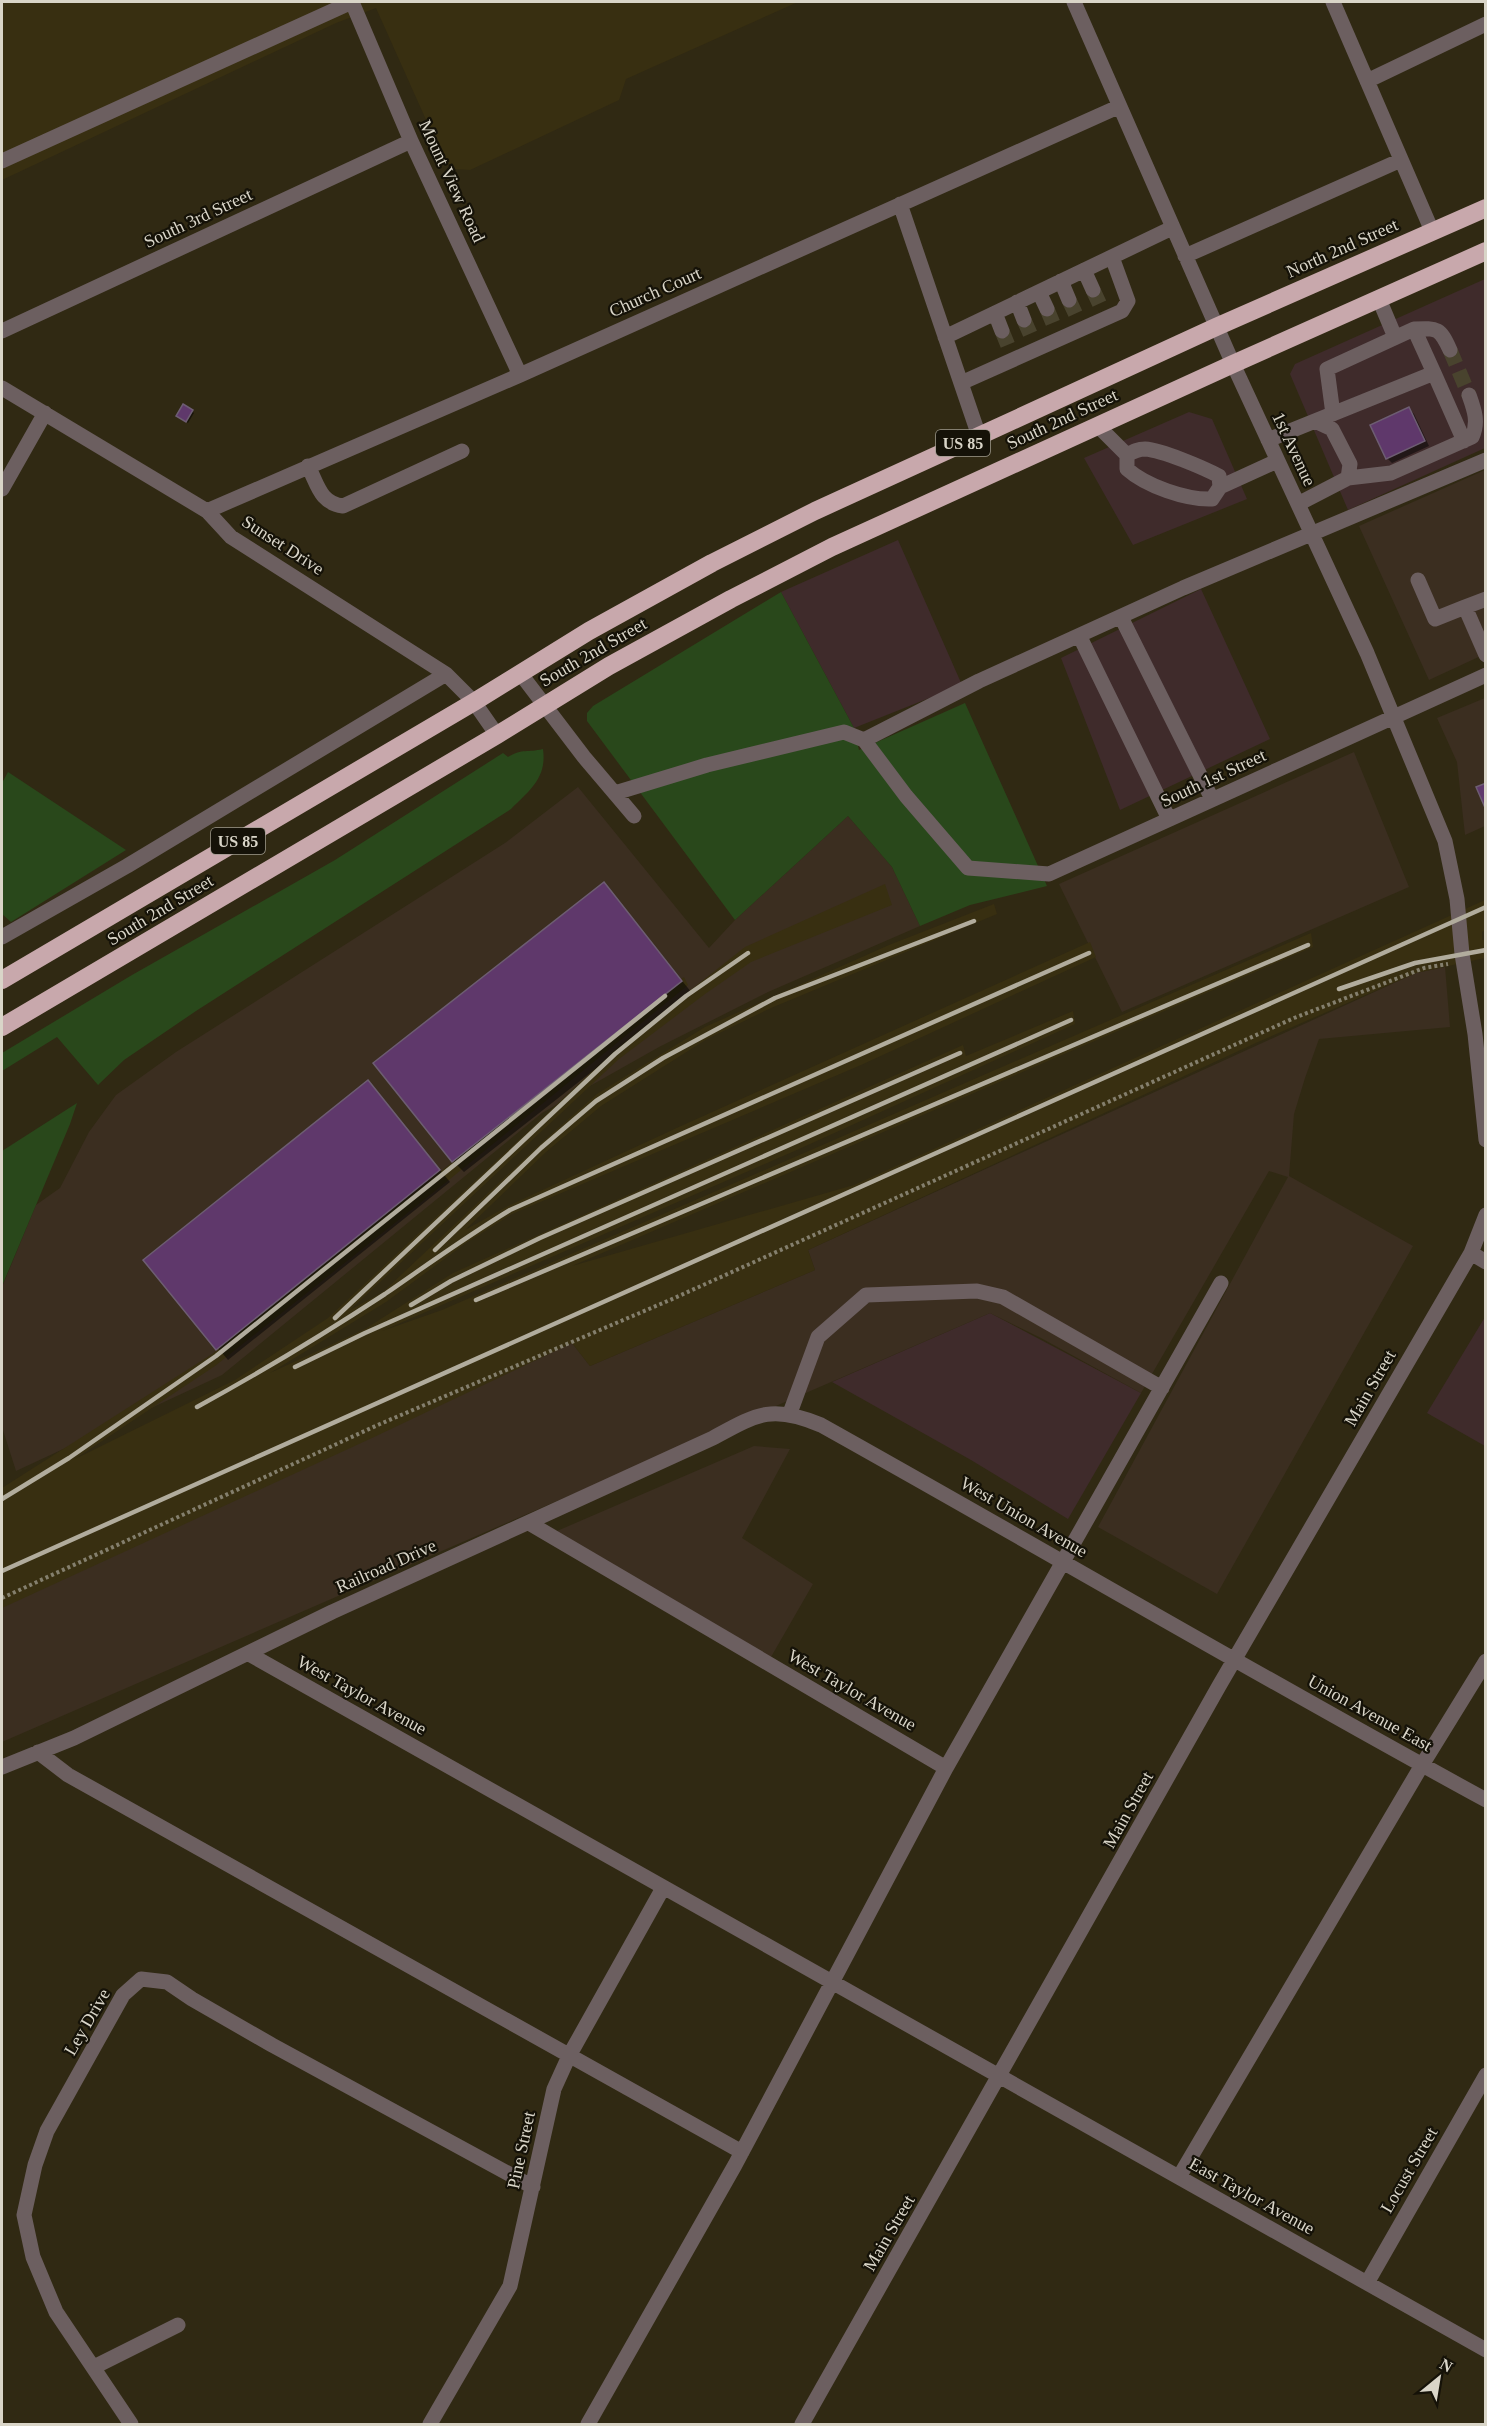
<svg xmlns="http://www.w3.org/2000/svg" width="1487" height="2426" viewBox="0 0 1487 2426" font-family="Georgia,serif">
  <rect width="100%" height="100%" fill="#302913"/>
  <path fill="#3f2b2b" d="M1485,279V448L1348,510L1290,374L1295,364Z
    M1189,412L1212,419L1247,499L1133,545L1084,458Z
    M898,540L962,685L854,728L781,592Z
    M1201,589L1270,739L1120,810L1061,658Z
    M990,1313L1141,1393L1068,1519L971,1460L832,1382Z
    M1485,1317V1446L1427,1413Z"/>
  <path fill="#3b2e20" d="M1485,470V654L1429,680L1359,526Z
    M1485,698V826L1465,835L1457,762L1437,718Z
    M1354,752L1409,887L1122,1012L1059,884Z
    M578,787L709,948L735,920L848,816L892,867L920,926L768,992L659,1047L542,1113L222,1375L16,1471L2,1427V1287L36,1205L60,1188L89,1132L116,1095L176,1052L505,843Z
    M1445,967L1450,1027L1319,1039L1305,1078L1294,1114L1289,1176L1413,1246L1217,1594L1098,1527L1288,1177L1269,1171L1141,1393L1041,1338L990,1313L2,1742V1607L572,1343L590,1366L815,1270L808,1250L1416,973Z
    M754,1446L790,1449L742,1538L813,1584L771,1657L557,1531Z"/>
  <path fill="#382f11" d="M2,2H798L626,79L619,100L470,170L454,169L444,160L376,8L336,23L2,180Z
    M885,884L892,905L751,962L705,994L619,1059L350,1310L383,1292L540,1144L597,1094L705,1027L889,945L994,904L997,914L771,1008L707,1039L601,1106L546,1152L465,1230L508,1206L681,1126L1090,942L1096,957L861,1065L512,1214L466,1243L386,1302L270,1373L365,1329L453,1273L963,1045L966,1056L1073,1011L1075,1024L799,1149L382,1331L442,1310L1311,933L1313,947L572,1266L854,1185L1485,900V930L1482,932V940H1485V958L1416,973L1258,1042L808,1250L815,1270L590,1366L572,1343L372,1438L2,1608V1488L212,1354L684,977L688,985L450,1179L215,1366L75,1459L235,1380L328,1318L616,1049L745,947Z"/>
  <path fill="#29481b" d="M781,592L854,728L859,750L965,703L1047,886L970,905L920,926L892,867L848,816L735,920L587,721V713L593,706Z
    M543,749C547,778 530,790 511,809L196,1011L124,1060L98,1085L57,1037L2,1071V1053L132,975L335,860L503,753L508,757C523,748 527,753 543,749Z
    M8,772L126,850L11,922L2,914V783Z
    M77,1103L70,1124L2,1286V1151Z"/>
  <path fill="#0007" d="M1409,409L1414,414L1429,446L1392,463L1387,458Z
    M192,411L194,413L188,423L180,418Z
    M603,884L692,993L464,1172L453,1161Z
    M367,1082L450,1182L228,1360L145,1260Z"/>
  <path fill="#5f386b" stroke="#6d5d72" stroke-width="1.5" d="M183,404L193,410L186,422L176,416Z
    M1409,407L1425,441L1386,459L1370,425Z
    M1486,783V810L1476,787Z
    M604,882L682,981L452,1162L373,1063Z
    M368,1080L440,1170L216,1350L143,1260Z"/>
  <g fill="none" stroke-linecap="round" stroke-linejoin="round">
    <path stroke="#49432e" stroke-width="15" stroke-dasharray="15 8" stroke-linecap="butt" d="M1093,290L1101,307
      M1069,300L1077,317
      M1047,309L1055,328
      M1024,320L1032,338
      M1002,331L1009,348
      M1450,350L1469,395"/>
    <path stroke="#847f6d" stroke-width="4" stroke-dasharray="3 3" stroke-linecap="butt" d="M2,1598L380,1424L670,1300L1294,1018L1424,968L1448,964"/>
    <path stroke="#6c5f60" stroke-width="15" d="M1074,2L1233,364L1367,653L1445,841L1457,899L1462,954L1475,1034L1486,1140
      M1333,2L1432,231
      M1367,81L1486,24
      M2,161L352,2L411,141L520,375
      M900,204L979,436
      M1185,256L1401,160
      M1084,270L1093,290
      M1061,281L1069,300
      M1039,292L1047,309
      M1379,299L1395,337
      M1017,302L1024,320
      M995,313L1002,331
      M1414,329C1438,328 1440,328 1450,350
      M2,331L411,141
      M945,337L1172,228
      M1434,373L1464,441
      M961,383L1122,311L1128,301L1112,257
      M2,388L207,511L231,537L446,674L474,702L497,735
      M1098,426L1127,455V469C1146,486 1186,500 1212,499L1220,487L1219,476C1204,468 1162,450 1145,449C1138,449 1134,451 1127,455
      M1268,440L1434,373L1414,329L1327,369L1333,414
      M308,466C318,485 320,503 343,506L462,451
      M1348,478L1391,473L1472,437C1479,422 1474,409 1469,395
      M1220,487L1277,461
      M2,489L45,413
      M1298,504L1348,478L1350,464L1332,429L1317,422
      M207,511L520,375L1118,107
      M1418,580L1435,619L1465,607
      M1486,599L1465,607L1486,655
      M1121,617L1212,799
      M1080,637L1169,819
      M520,673L584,757L634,816
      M864,740L979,681L1183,588L1486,460
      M615,793L707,765L844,732L864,740L906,796L968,868L1049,874L1486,675
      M2,937L127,866L446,674
      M1471,1253L1486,1262
      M790,1413L818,1337L866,1295L977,1291L1003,1297L1162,1388
      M529,1523L946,1768L735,2165L588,2424
      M249,1654L1486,2350
      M38,1752L68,1775L742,2152
      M2,1767L74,1738L332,1612L713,1438C757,1414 772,1404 821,1425C1043,1549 1262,1678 1486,1800
      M946,1768L1221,1283
      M1179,2177L1422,1765L1486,1661
      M1367,2283L1486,2075
      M94,2367L178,2325
      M131,2424L56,2312L33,2257L24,2215L35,2165L47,2131L123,1995L141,1979L167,1982L192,1999L272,2045L533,2187
      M430,2424L510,2286L554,2089L569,2056L663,1888
      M802,2424L1219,1686L1471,1253L1486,1215"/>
    <path stroke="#c8a8ac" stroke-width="18" d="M2,980L474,702L589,631L712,563L815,511L979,436L1216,327L1486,208
      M2,1027L497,735L609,666L731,599L832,547L1233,364L1486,251"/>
    <path stroke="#b1ac9d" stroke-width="4.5" d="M1339,989L1415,963L1486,950
      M435,1250L541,1148L596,1101L663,1058L775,998L974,921
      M476,1300L1308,945
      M411,1305L451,1281L540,1238L960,1053
      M335,1318L615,1054L686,996L748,953
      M295,1367L365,1333L1071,1020
      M197,1407C261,1372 324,1334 385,1294C427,1265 467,1236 510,1210L1089,953
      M2,1499L69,1458L216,1356L665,996
      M2,1571L1486,907"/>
  </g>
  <g text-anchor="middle" stroke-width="4.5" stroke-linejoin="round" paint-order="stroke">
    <g fill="#151208" stroke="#9e9a8e" stroke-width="1.5">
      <rect x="936" y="430" width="54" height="26" rx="4.5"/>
      <rect x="211" y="828" width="54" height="26" rx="4.5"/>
    </g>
    <g font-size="16" font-weight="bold" fill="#d9d5c8">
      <text x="963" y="449">US 85</text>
      <text x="238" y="847">US 85</text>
    </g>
    <g font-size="18" fill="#d9d5c8" stroke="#151208">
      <text transform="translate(452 181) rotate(65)" y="6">Mount View Road</text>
      <text transform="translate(198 218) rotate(-25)" y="6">South 3rd Street</text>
      <text transform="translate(1342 248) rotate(-24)" y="6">North 2nd Street</text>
      <text transform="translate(655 292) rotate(-24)" y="6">Church Court</text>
      <text transform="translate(1062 419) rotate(-25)" y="6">South 2nd Street</text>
      <text transform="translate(1294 449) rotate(65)" y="6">1st Avenue</text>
      <text transform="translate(283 545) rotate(33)" y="6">Sunset Drive</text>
      <text transform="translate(593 652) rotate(-30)" y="6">South 2nd Street</text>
      <text transform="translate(1213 778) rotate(-25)" y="6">South 1st Street</text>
      <text transform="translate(160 910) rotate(-31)" y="6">South 2nd Street</text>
      <text transform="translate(1370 1388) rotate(-60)" y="6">Main Street</text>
      <text transform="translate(1024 1517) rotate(30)" y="6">West Union Avenue</text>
      <text transform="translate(386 1566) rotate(-24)" y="6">Railroad Drive</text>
      <text transform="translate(852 1690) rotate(30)" y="6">West Taylor Avenue</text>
      <text transform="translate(362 1695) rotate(29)" y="6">West Taylor Avenue</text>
      <text transform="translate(1370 1713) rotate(29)" y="6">Union Avenue East</text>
      <text transform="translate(1128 1810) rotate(-61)" y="6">Main Street</text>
      <text transform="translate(87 2022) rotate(-60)" y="6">Ley Drive</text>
      <text transform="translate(521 2150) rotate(-78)" y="6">Pine Street</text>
      <text transform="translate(1409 2170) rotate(-60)" y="6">Locust Street</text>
      <text transform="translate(1252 2196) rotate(29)" y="6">East Taylor Avenue</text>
      <text transform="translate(889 2233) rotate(-60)" y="6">Main Street</text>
    </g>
  </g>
  <rect width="1487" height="2426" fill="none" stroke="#d9d5c8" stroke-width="6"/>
  <g transform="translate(1439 2378) rotate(30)" stroke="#151208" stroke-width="4.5" paint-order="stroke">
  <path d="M0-4.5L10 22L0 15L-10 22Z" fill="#d9d5c8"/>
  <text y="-9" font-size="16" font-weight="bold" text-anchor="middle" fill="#d9d5c8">N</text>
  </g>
</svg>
